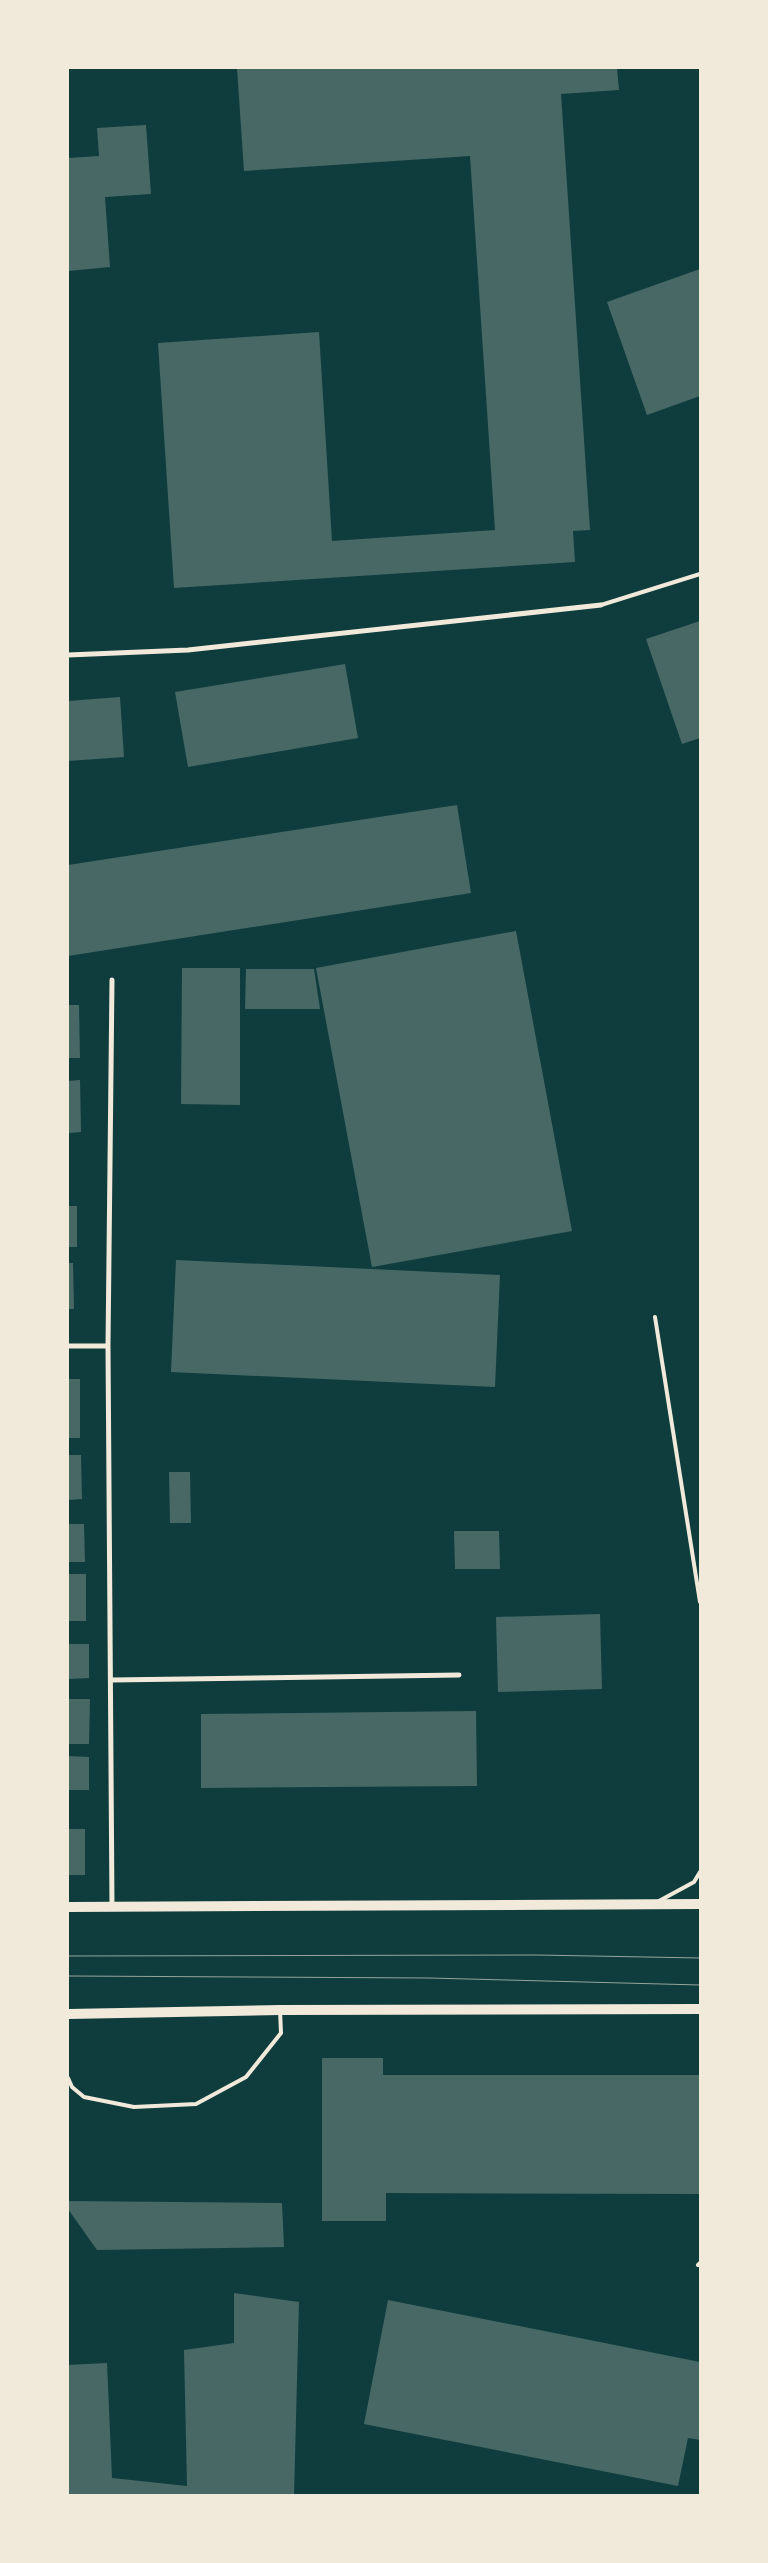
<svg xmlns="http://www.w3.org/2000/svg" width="768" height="2563" viewBox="0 0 768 2563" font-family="'PT Sans',sans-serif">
  <rect width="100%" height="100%" fill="#0f3d3e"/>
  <path fill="#486865" d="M237,68H617L619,90L561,94L590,530L573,531L575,562L174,588L158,343L319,332L332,541L495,530L470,156L244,171Z
    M146,125L151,194L105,197L110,267L68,271V158L99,156L97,128Z
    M700,269V396L647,415L607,302Z
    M700,621V738L682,744L646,639Z
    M345,664L358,738L188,767L175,692Z
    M120,697L124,757L68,761V701Z
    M457,805L471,893L68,956V865Z
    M516,931L572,1231L372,1267L316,968Z
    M182,968H240V1105L181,1104Z
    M246,969H314L320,1009H245Z
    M68,1005H79L80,1058H68Z
    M80,1080L81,1132L68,1133V1081Z
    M68,1206H77V1247H68Z
    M176,1260L500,1275L495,1387L171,1372Z
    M68,1263H73L74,1309H68Z
    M68,1379H80V1438H68Z
    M68,1455H81L82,1499L68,1500Z
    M169,1472H190L191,1523H170Z
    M68,1524H84L85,1562H68Z
    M454,1531H499L500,1569H455Z
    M68,1574H86V1621H68Z
    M600,1614L602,1689L498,1692L496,1617Z
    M68,1644H89V1678L68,1679Z
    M68,1699H90L89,1744H68Z
    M476,1711L477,1786L201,1788V1714Z
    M68,1756L89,1757V1790H68Z
    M68,1829H85V1875H68Z
    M322,2058H383V2075H700V2194L386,2193V2221H322Z
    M68,2201L282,2203L284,2247L97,2250L68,2209Z
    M234,2293L299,2302L294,2496H68V2365L107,2363L112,2478L187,2486L184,2350L234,2343Z
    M388,2300L700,2362V2440L688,2438L678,2486L364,2424Z"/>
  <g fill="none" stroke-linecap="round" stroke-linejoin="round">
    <path stroke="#f1e9da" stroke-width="4" d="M601,605L700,574
      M655,1317L700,1602
      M659,1901L694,1882L700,1872
      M68,2078L72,2087L84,2097L134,2107L196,2104L246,2077L281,2033L280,2010
      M698,2265L700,2263"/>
    <path stroke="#f1e9da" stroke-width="5" d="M68,655L188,650L601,605
      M68,1346H108
      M112,1680L459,1675
      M112,1906L108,1346L112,980"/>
    <path stroke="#f1e9da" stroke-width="10" d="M68,1907L700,1904
      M68,2014L280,2010L700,2009"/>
    <path stroke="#97a49c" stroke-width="1" d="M68,1956L536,1955L700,1958
      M68,1976L429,1978L700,1985"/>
  </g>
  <rect width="768" height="2563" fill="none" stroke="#f1e9da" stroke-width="138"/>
</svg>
